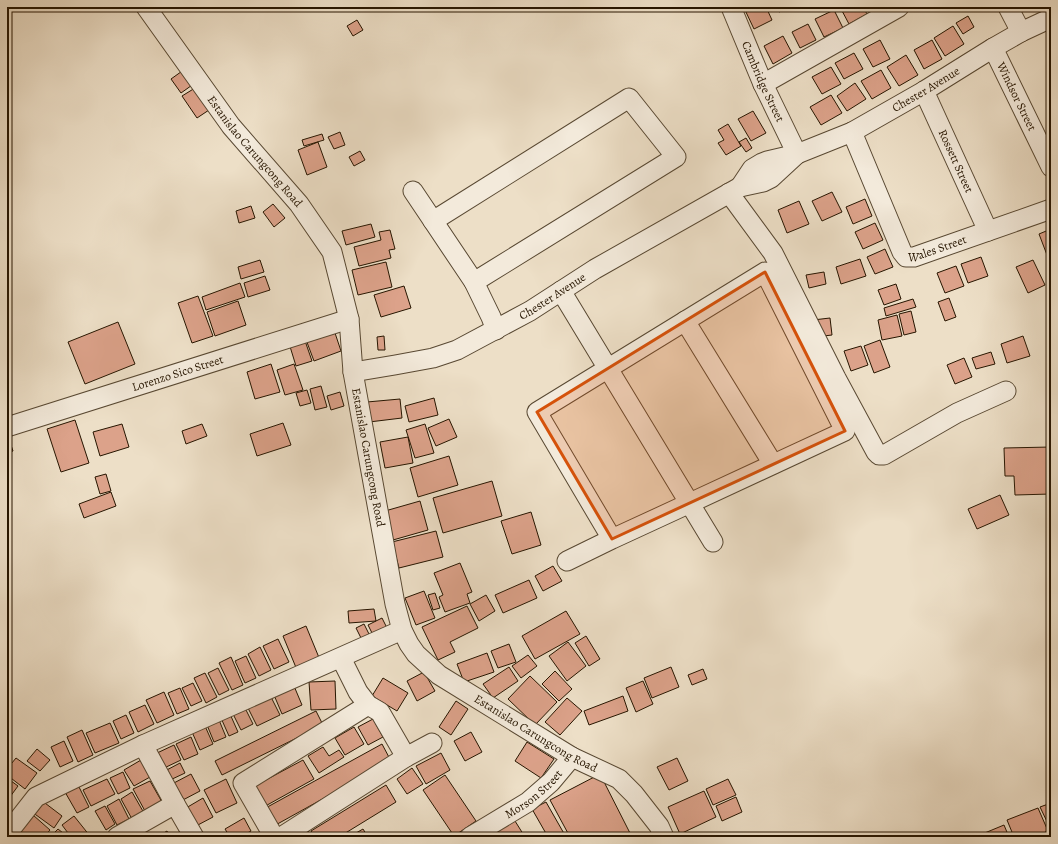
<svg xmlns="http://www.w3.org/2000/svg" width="1058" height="844" viewBox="0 0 1058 844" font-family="Alegreya,serif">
  <rect width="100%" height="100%" fill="#eddfc7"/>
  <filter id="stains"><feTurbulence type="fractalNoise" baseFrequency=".005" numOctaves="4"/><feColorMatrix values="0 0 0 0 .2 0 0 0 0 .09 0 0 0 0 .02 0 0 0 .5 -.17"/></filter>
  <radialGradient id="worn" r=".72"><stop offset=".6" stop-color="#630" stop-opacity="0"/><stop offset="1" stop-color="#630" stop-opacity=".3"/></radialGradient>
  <path fill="#dca28a" stroke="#261500" d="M751,7H766L772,20L754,29L745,10Z
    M777,7H791L779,12Z
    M840,7H863L867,14L849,24Z
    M865,7H877L868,12Z
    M834,10L843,28L824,37L815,19Z
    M968,16L974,27L963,34L956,23Z
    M357,20L363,30L353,36L347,26Z
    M808,24L816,40L800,48L792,32Z
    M953,26L964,44L945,56L934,38Z
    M783,36L792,53L773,64L764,46Z
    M880,40L890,59L873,67L863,49Z
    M932,40L942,59L924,69L914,50Z
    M854,53L863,69L844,79L835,63Z
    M906,55L918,75L899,86L887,67Z
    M831,67L841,84L822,94L812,77Z
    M185,69L195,83L181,93L171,79Z
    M881,70L891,88L872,99L861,81Z
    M855,83L866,99L847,111L837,96Z
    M195,88L209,110L197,118L182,96Z
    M831,95L842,113L821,125L810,107Z
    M753,111L766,133L751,141L738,119Z
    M728,124L741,146L726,155L718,143L724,140L718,130Z
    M340,132L345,145L334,149L328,137Z
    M322,134L324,140L304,146L302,140Z
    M746,138L752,148L746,152L739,142Z
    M318,142L327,167L307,175L298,150Z
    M360,151L365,160L354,166L349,157Z
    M832,192L842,212L822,221L812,201Z
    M865,199L872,216L853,224L846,207Z
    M799,201L809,224L787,233L778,210Z
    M273,204L285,218L274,227L263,212Z
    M251,206L255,218L239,223L236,211Z
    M875,223L883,240L863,249L855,232Z
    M371,224L375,237L346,245L342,231Z
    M1051,229V253L1047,255L1039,234Z
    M390,230L395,249L389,250L391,258L359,266L354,247L381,240L379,232Z
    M885,249L893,267L875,274L867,257Z
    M981,257L988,276L968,283L961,264Z
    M860,259L866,276L841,284L836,267Z
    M260,260L264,272L241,279L238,267Z
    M1033,260L1045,285L1028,293L1016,267Z
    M386,262L392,287L358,295L352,270Z
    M956,266L964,286L945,293L937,273Z
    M824,272L826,284L809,288L806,275Z
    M265,276L270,290L248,297L244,283Z
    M240,283L245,297L206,310L202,297Z
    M896,284L901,299L884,305L878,290Z
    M404,286L411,308L381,317L374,295Z
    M198,296L213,336L192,343L178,303Z
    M949,298L956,317L945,321L938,302Z
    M913,299L916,307L886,316L884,308Z
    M238,301L246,325L215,336L207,312Z
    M911,311L916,332L904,335L899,314Z
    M897,315L902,336L882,340L878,320Z
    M830,318L832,335L815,337L813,320Z
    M118,322L135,364L85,384L68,342Z
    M333,327L341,351L314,361L305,337Z
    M303,335L312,361L296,366L288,340Z
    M384,336L385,350H378L377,337Z
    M1023,336L1030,356L1007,363L1001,344Z
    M880,340L890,367L874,373L864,346Z
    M861,346L868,365L851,371L844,351Z
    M991,352L995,364L976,369L972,358Z
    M964,358L972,377L955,384L947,365Z
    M271,364L280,392L255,399L247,372Z
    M294,364L303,390L285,395L277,370Z
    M321,386L327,407L315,410L310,389Z
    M307,390L311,403L300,406L296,393Z
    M340,392L344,406L331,410L327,396Z
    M434,398L438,415L409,422L405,406Z
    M400,399L402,418L369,422L367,402Z
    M449,419L457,437L436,446L428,428Z
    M75,420L89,463L61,472L47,429Z
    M283,423L291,445L257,456L250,434Z
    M122,424L129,447L100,456L93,432Z
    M202,424L207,436L186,444L182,431Z
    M425,424L434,453L415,458L406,430Z
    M7,436H8L13,451L7,453Z
    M408,437L413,463L385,468L380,442Z
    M1051,447V494L1015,495L1014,476H1005L1004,448Z
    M449,456L458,485L418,497L410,468Z
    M106,474L111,491L100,494L95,477Z
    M492,481L502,516L443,533L433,498Z
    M111,492L116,506L84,518L79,504Z
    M1000,495L1009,515L977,529L968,509Z
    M420,501L428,530L393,540L385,511Z
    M531,512L541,545L512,554L501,521Z
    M436,531L443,557L399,568L392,542Z
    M460,563L472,592L467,594L470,603L445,612L439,597L443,595L434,573Z
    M553,566L562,581L543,591L535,576Z
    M529,580L537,598L503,613L495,595Z
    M424,591L435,618L416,625L405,598Z
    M435,593L440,608L433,610L428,595Z
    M486,595L495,611L479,621L470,604Z
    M467,606L478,628L450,642L455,652L438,660L422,627Z
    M374,609L376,621L349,623L348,611Z
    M566,611L580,634L535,659L522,636Z
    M382,618L387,628L373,635L368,625Z
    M364,624L371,638L363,642L356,628Z
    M306,626L320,660L297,670L283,636Z
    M586,636L600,659L589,666L575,643Z
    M278,639L289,662L274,669L263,646Z
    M568,642L586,666L567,681L549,656Z
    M509,644L516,662L498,668L491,651Z
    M260,647L271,670L259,676L248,654Z
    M487,653L494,672L464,682L457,664Z
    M528,655L537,666L521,678L512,666Z
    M246,656L256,678L245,683L235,661Z
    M231,657L243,685L232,690L219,663Z
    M509,667L518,681L493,698L483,684Z
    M671,667L679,687L652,698L644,678Z
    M218,668L229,690L219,695L208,673Z
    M703,669L707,679L692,685L688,675Z
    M555,671L572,689L559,701L542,684Z
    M424,672L435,691L417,701L407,681Z
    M205,673L217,697L206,703L194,678Z
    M530,676L557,702L535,725L508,699Z
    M383,678L408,693L397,711L372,696Z
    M335,681L336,709L311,710L309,682Z
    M643,681L653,704L636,712L626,688Z
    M193,683L202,701L191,706L182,688Z
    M294,686L302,705L282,714L274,695Z
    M180,688L189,709L177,714L168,693Z
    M164,692L174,715L157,723L146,700Z
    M623,696L628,711L589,725L584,711Z
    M271,697L280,715L257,726L248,708Z
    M567,698L582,711L560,735L545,722Z
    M456,701L468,709L451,735L439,727Z
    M145,705L154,724L138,732L129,712Z
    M245,708L253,724L241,730L233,714Z
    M316,711L323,725L222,775L215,761Z
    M230,714L238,732L229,736L221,718Z
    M126,715L134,733L121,739L113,721Z
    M373,719L383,737L368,745L358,727Z
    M219,720L226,737L214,742L207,725Z
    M110,723L119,743L95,753L86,733Z
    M205,726L213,744L200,750L192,732Z
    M354,727L364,744L345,755L335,738Z
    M82,730L93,755L78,762L67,737Z
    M471,732L482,752L465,761L454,741Z
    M191,737L198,754L184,760L176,744Z
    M64,741L73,761L60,767L51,747Z
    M527,742L554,759L541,778L515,761Z
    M382,744L391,761L272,827L262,810Z
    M174,745L181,760L162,769L155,754Z
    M323,747L329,756L339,750L344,757L319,773L308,756Z
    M37,749L50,760L40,771L27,761Z
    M441,753L450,770L426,784L416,766Z
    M16,758L37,773L25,789L7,775V769Z
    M677,758L688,781L669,790L657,767Z
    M141,760L150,777L134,786L124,770Z
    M303,760L314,779L260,809L249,789Z
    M180,763L185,773L168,781L163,772Z
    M412,768L423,784L407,794L397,779Z
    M123,772L130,788L118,794L110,778Z
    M191,774L200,791L181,801L172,784Z
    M600,774L632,837H570L550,800Z
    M445,775L476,821L454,836L423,790Z
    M7,778L18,786L7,801Z
    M107,779L115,794L91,806L83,790Z
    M226,779L237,803L216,813L204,790Z
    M728,779L736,795L713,805L706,789Z
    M150,781L162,802L145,811L133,789Z
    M78,785L89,807L77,813L65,792Z
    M386,785L396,802L339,837H315L311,831Z
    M704,791L716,817L680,834L668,807Z
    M132,792L144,813L132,819L121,799Z
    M736,797L742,812L722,821L716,806Z
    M203,798L213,817L196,826L186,808Z
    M119,799L129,819L117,825L107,806Z
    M41,800L62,816L54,828L32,812Z
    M546,802L566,837H548L532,809Z
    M1051,803V830L1040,807Z
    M105,806L115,824L106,830L95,811Z
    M1038,808L1048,831L1034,837H1014L1007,820Z
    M33,815L50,830L44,837H17L16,836Z
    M74,816L90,836L89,837H71L62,825Z
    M244,818L251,831L240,837H230L225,829Z
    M515,821L525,837H492L491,835Z
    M1004,825L1009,837H975Z
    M305,826L312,837H295Z
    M58,829L68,837H50Z
    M363,829L368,837H349Z
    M167,831L170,837H157Z"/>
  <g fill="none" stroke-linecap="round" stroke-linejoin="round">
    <g stroke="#584832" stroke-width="21">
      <g id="minor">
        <path id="s1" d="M146,7L231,126L299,204L332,252L349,319L353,372L395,604L402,630L409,644L416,654L439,675L572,757L619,779L634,794L659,826L664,837"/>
        <path id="s2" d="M731,7L763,84L797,154"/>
        <path d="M1008,7L1021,32"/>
        <path id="s3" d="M993,48L1051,167"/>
        <path d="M763,84L899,7"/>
        <path id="s4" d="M924,91L988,231"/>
        <path id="s5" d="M852,132L902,252L906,257H914L1051,209"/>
        <path id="s6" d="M740,187L752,169L762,163L767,161L797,154L852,132L924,91L993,48L1021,32L1051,18"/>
        <path d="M413,191L474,282L491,317L496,330"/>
        <path d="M729,193L773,253L836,378L876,452L879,455H884L957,413L1006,391"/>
        <path d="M433,221L629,98L676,157L474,282"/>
        <path d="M561,291L713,542"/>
        <path d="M685,321L773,464"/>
        <path id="s7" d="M353,372L395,365L433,358L457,350L530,311L595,269L740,187L763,182L771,178L797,154"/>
        <path id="s8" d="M7,427L349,319"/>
        <path d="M567,561L612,539L690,503L845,431L765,272L537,412L612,539"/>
        <path d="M341,658L358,692L368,705L380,712L406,757"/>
        <path d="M143,745L175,804L194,837"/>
        <path d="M7,834L36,797L143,745L402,630"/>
        <path d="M117,837L175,804"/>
        <path d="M274,837L243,783L368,705"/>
        <path d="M281,837L406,757L432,743"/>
        <path id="s9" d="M470,837L528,802L551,782L572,757"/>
      </g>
    </g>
    <use href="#minor" stroke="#f3eadb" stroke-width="19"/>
  </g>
  <path fill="#d5520b" fill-opacity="0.2" stroke="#d5520b" stroke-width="3" stroke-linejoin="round" d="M765,272L845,431L612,539L537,412Z"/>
  <g text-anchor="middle" stroke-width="3" stroke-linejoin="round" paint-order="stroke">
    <g font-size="12" fill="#261500" stroke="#f3eadb">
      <text dy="4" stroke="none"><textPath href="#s2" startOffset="81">Cambridge Street</textPath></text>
      <text dy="4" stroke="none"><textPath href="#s6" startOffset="214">Chester Avenue</textPath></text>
      <text dy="4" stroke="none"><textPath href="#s3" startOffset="54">Windsor Street</textPath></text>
      <text dy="4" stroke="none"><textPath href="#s1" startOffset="181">Estanislao Carungcong Road</textPath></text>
      <text dy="4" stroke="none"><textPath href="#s4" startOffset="77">Rossett Street</textPath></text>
      <text dy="4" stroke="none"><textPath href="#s5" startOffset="169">Wales Street</textPath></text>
      <text dy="4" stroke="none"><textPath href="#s7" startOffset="216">Chester Avenue</textPath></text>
      <text dy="4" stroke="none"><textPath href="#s8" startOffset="179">Lorenzo Sico Street</textPath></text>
      <text dy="4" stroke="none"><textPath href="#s1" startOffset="517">Estanislao Carungcong Road</textPath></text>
      <text dy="4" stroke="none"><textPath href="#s1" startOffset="865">Estanislao Carungcong Road</textPath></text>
      <text dy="4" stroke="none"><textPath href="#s9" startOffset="77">Morson Street</textPath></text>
    </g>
  </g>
  <rect width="1058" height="844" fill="none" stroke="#eddfc7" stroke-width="24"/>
  <rect x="8" y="8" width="1042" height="828" fill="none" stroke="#261500" stroke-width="2"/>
  <rect x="12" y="12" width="1034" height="820" fill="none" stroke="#261500"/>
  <rect width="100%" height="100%" filter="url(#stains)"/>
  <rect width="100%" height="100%" fill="url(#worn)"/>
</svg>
